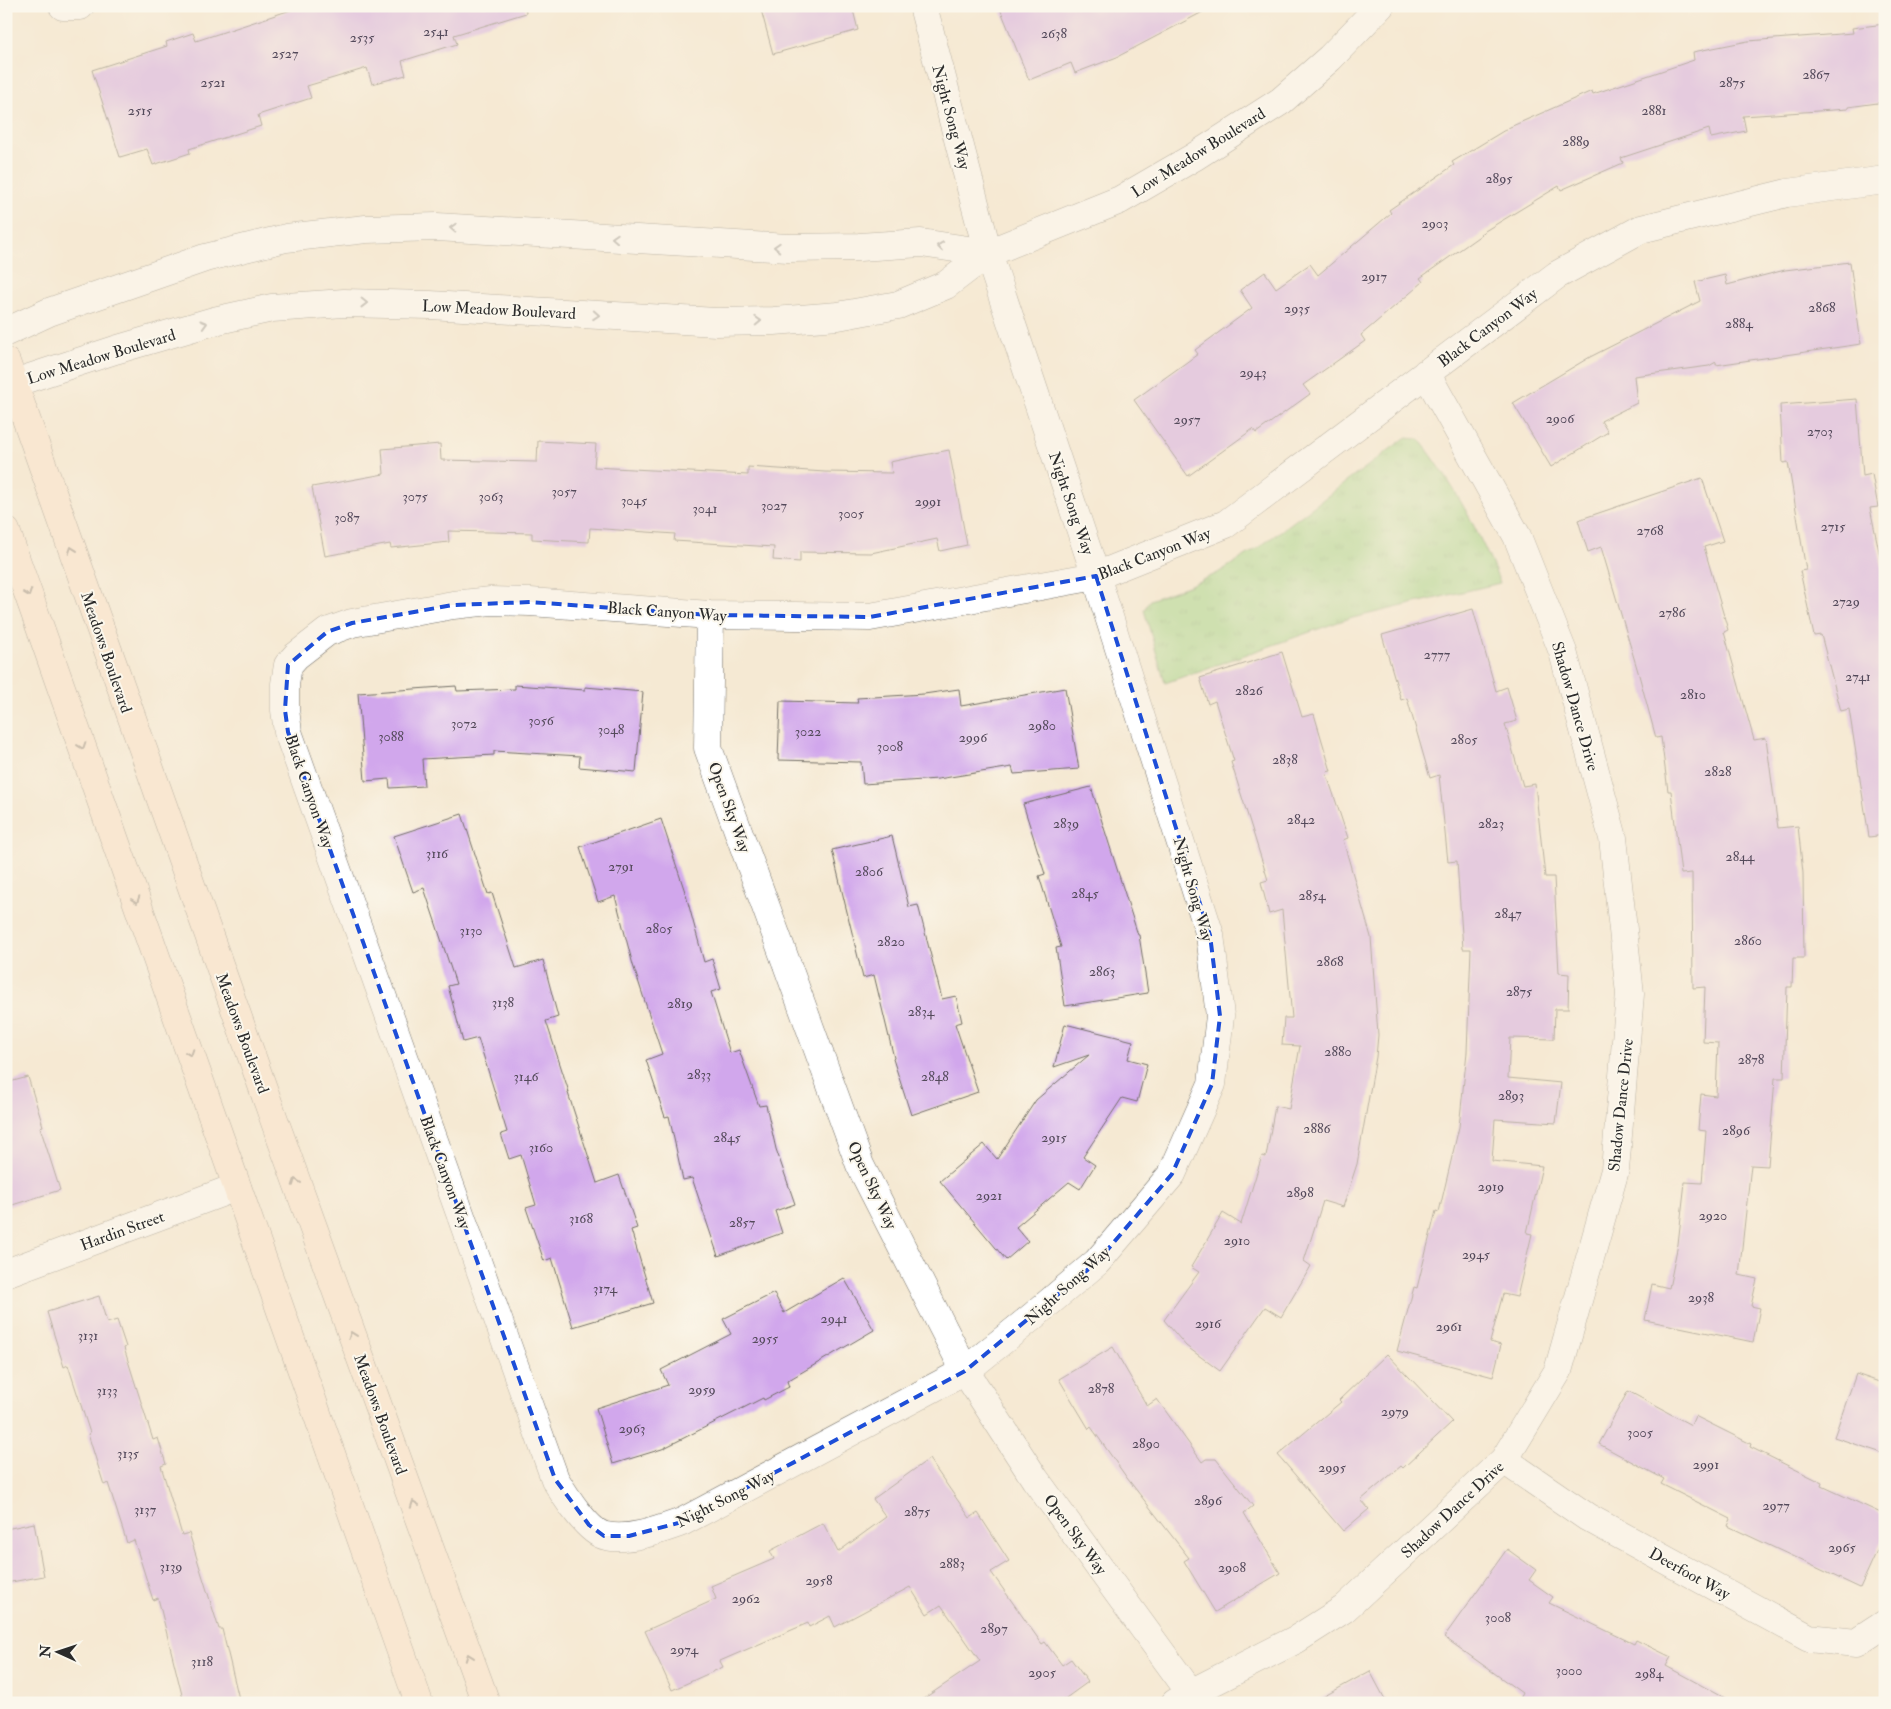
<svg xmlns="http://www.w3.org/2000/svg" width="1891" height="1709" viewBox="0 0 1891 1709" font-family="'IM FELL Double Pica',serif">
  <defs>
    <pattern id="grass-tufts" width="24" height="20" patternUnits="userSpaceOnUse" patternTransform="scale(1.25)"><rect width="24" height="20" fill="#a0d586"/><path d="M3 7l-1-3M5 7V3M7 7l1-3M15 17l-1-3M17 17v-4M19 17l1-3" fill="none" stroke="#8ab774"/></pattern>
  </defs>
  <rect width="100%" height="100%" fill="#fbf7ec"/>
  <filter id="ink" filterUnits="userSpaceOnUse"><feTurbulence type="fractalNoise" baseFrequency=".02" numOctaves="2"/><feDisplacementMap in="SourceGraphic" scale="10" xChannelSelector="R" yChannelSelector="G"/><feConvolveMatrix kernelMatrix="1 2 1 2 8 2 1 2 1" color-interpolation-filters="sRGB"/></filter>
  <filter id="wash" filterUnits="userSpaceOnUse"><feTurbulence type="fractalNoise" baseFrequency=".0096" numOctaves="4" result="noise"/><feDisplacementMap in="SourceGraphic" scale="20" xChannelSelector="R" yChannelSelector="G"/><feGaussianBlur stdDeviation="1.12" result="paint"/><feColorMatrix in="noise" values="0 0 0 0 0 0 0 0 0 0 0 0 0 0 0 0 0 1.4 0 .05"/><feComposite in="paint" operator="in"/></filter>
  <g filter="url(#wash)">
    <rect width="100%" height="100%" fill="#f5e9d3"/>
    <path fill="url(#grass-tufts)" stroke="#668058" d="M1405,438L1419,439C1453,482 1479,532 1500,583L1344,620L1165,683L1144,610L1150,600L1188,586L1216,574L1258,548Z"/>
    <g id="blocks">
      <path fill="#d1a7ec" d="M303,6H525L526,13L454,35L457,44L402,61L406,75L372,84L367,68L307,86L311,98L258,115L261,126L189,149L190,153L153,165L147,149L120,157L92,70L167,46L166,42L193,33L196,41Z
        M760,6H852L858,30L773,54Z
        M999,6H1214L1117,57L1075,73L1071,63L1029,80Z
        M1885,24V102L1848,107V109L1743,116L1746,131L1711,138L1709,129L1621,158L1623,163L1561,190L1559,186L1480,234L1481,235L1420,278L1423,282L1361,335L1365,341L1303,385L1310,394L1256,433L1253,429L1188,476L1134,400L1198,354L1195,350L1252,308L1240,290L1265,272L1276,288L1310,264L1318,275L1391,213L1389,210L1454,165L1452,162L1510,127L1592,91L1593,94L1694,60L1693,52L1748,41L1853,33L1852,28Z
        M1850,262L1861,344L1716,365V362L1709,366L1634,376L1637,403L1601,421L1608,432L1551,467L1513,403L1590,357L1700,301L1695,282L1725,275L1727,285L1785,270Z
        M1857,399L1863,476L1872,474L1878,507L1870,508L1885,580V835L1869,837L1849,709L1841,711L1821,635L1814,636L1800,571L1806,570L1788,462L1783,463L1780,405Z
        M538,441L596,444L594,467L748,475V467L825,472L892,473L890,462L949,450L967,545L940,551L937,539L871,553L800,552V562L773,560L774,547L674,541L675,534L590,528L589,542L532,539V533L448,531L449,542L391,548L390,544L325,556L312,487L384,474L382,449L440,444L441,460L537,462Z
        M1702,478L1723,541L1704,547L1728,630L1724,632L1754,740L1766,738L1778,828L1798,826L1803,873L1804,958H1793L1792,987H1787L1784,1078H1775L1768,1166L1751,1165L1739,1275L1757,1279L1751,1306L1760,1308L1753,1342L1645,1320L1652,1284L1669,1288L1678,1244L1685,1182L1702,1183L1706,1131L1698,1130L1701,1094L1716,1096L1718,1043L1703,1042L1705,987L1693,988L1692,873L1681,874L1671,791H1668L1661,737L1656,738L1639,675L1601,547L1588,552L1578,520Z
        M1473,609L1496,691L1507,687L1517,721L1505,724L1523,786L1535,784L1545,877H1554L1559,973L1569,974L1568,1009H1555L1554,1039L1510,1038L1508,1078L1561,1083L1556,1123L1495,1119L1492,1161L1542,1166L1527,1233L1532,1234L1517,1297L1503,1294L1490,1342L1501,1345L1493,1377L1397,1351L1414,1287L1417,1288L1436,1211L1439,1212L1459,1127L1467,1052L1471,949H1463L1457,861L1448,862L1439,775L1430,778L1407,698L1401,700L1382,635Z
        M1282,652L1302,717L1314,714L1331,771L1326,772L1348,838L1343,840L1371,937L1378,1035L1376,1057L1357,1164L1343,1207L1323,1201L1304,1261L1311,1266L1281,1317L1265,1307L1220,1371L1186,1346L1164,1320L1199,1272L1191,1267L1223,1213L1241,1224L1262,1156L1266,1157L1275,1106L1289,1109L1300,1046L1282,1045L1284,1018H1292L1282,910L1269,914L1261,882L1268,880L1231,762L1234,761L1215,701L1208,704L1200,678Z
        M515,685L585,690V687L643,692L636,772L579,767L580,756L494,751V755L422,759L424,786L390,788L389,779L365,781L358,693L456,686L457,691L515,689Z
        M1065,688L1079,769L1014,774L1012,767L938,779L863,784L861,762L778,760L780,701L858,703L857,698L924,694L959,689L961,706Z
        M1091,787L1138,935H1139L1148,993L1065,1006L1056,948L1061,947L1039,876L1045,874L1023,804Z
        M462,814L488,894L492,893L516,968L543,960L558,1017L546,1021L569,1092L568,1093L597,1183L619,1175L637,1228L631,1230L653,1303L573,1327L552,1258L544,1261L526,1208L536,1205L521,1155L509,1159L501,1134L507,1132L478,1038L463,1042L448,986L456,984L424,888L413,892L394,836Z
        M661,819L686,895L704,962L712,959L721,989L711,992L730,1053L739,1050L759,1106L766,1105L776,1149L795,1204L775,1211L782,1233L718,1256L692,1178L683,1180L669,1116L665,1117L646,1060L662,1054L633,965L615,896L598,902L580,847Z
        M892,836L909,907L918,905L942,999L956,996L962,1022L955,1024L978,1092L911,1115L893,1059L894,1058L874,975L863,978L832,850Z
        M1065,1024L1133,1041L1128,1059L1147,1064L1137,1102L1122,1098L1083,1157L1095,1165L1080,1189L1069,1182L1016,1227L1028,1241L1006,1260L940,1181L984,1144L997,1159L1036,1100L1089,1055L1054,1067Z
        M28,1077L43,1126L40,1127L60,1190L6,1207V1083Z
        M844,1278L874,1330L787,1381L789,1387L764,1400L763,1398L662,1449L613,1464L596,1408L668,1385L661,1370L731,1334L723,1319L774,1293L784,1313Z
        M99,1296L107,1323L117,1320L126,1347L124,1348L153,1440L158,1438L166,1464L161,1466L182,1535L189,1533L219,1629H222L240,1703H184L158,1598L153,1600L134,1540L127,1543L108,1483L104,1485L88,1434L90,1433L68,1365L64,1367L47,1312Z
        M1113,1347L1147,1406L1157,1399L1202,1462L1206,1459H1216L1253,1506L1244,1513L1280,1573L1215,1612L1184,1561L1189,1558L1127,1478L1091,1427L1089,1429L1059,1379Z
        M1387,1354L1452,1422L1403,1468L1401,1466L1361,1500L1369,1509L1343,1531L1278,1455L1341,1402L1339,1400Z
        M1856,1374L1885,1384V1454L1834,1437Z
        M1628,1391L1691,1425L1695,1416L1751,1444L1750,1447L1823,1483L1822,1486L1885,1515V1533L1860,1588L1728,1526L1731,1519L1661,1484L1664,1479L1599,1444Z
        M929,1459L970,1518L978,1513L1009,1561L991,1572L1042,1644L1045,1642L1062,1665L1071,1659L1088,1682L1059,1703H917L980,1661L941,1605L927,1614L910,1587L835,1627L830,1616L809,1627L808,1623L720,1661L723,1667L672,1690L645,1631L716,1599L711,1586L774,1559L770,1551L823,1523L838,1552L886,1517L873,1499Z
        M34,1523L44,1576L6,1583V1529Z
        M1507,1549L1536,1570L1529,1580L1553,1597L1549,1603L1634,1644L1636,1640L1671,1657L1666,1666L1734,1703H1517L1522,1693L1444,1637Z
        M1370,1671L1387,1703H1312Z"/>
    </g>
  </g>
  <g filter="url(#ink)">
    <use href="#blocks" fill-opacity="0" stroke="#726e66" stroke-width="1"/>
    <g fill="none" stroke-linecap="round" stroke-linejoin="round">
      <g stroke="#726e66" stroke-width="29">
        <path id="minor" d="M63,6H80
          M923,6L988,253L1096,576L1210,935L1220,1016L1212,1084L1172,1174L1097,1262L1032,1317L965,1371L682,1522C659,1530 630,1541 606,1536C588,1533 564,1494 555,1479L288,732L285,710V684L288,665L296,656L327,632L352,623L453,605L491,601L530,602L710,615L870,617L1096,576L1226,524L1557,275L1641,229L1787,193L1885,180
          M710,615L708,748L860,1165L965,1371L1035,1479L1198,1703
          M6,1273L237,1187
          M1504,1460L1587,1517L1809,1638L1856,1643L1885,1624
          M1175,1703L1191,1693L1297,1639L1344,1609L1504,1460L1558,1371L1615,1170L1630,994L1613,838L1563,652L1517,536L1426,373"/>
      </g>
      <g stroke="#726e66" stroke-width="29">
        <path id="tertiary" d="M6,332L49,312L205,258L286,238L366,229L437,227L788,248L859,247L921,243L988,253
          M6,382L14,383L115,350L214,321L272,308L344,303L430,305L716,322L774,321L838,316L898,305L946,285L988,253L1120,200L1194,157L1281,101L1330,58L1380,6"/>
      </g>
      <g stroke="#726e66" stroke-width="29">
        <path id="secondary" d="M6,362L276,1125L486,1703
          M6,531L419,1703"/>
      </g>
      <use href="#minor" stroke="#fff" stroke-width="28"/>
      <use href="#tertiary" stroke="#fff" stroke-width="28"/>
      <use href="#secondary" stroke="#fce5cf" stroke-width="28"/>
    </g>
    <defs><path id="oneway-chevron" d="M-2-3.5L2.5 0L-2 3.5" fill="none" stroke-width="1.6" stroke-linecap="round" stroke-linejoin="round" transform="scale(1.25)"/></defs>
    <g stroke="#a0a0a0">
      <use href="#oneway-chevron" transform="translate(453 228) rotate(-177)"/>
      <use href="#oneway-chevron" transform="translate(615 238) rotate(-177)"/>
      <use href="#oneway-chevron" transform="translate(940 246) rotate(-171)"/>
      <use href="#oneway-chevron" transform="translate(777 247) rotate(-177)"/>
      <use href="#oneway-chevron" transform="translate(364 303) rotate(1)"/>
      <use href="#oneway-chevron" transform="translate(596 315) rotate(4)"/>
      <use href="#oneway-chevron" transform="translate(758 321) rotate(-2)"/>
      <use href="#oneway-chevron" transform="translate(204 324) rotate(-16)"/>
    </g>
    <g stroke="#94887d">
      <use href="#oneway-chevron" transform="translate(72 550) rotate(-109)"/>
      <use href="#oneway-chevron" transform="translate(28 593) rotate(71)"/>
      <use href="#oneway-chevron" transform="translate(82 746) rotate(71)"/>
      <use href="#oneway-chevron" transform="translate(136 900) rotate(71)"/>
      <use href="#oneway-chevron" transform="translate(190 1053) rotate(71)"/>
      <use href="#oneway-chevron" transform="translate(296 1182) rotate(-110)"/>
      <use href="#oneway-chevron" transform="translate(352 1335) rotate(-110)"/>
      <use href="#oneway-chevron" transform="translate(414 1504) rotate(-110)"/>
      <use href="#oneway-chevron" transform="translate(469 1657) rotate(-110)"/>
    </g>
  </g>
  <path d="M0 0H1891V1709H0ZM1096,576L1210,935L1220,1016L1212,1084L1172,1174L1097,1262L965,1371L682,1522L629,1536H604L589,1525L555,1479L288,732L285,710L288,665L327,632L352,623L453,605L530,602L710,615L870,617Z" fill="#f5e9d3" fill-opacity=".55" fill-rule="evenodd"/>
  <path fill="none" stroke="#1d4ed8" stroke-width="4" stroke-dasharray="10 6" stroke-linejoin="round" d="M1096,576L1210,935L1220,1016L1212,1084L1172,1174L1097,1262L965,1371L682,1522L629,1536H604L589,1525L555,1479L288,732L285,710L288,665L327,632L352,623L453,605L530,602L710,615L870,617Z"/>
  <g text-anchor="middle" stroke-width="4" stroke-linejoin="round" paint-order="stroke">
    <g font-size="14" fill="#544a5b">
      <text x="436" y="36">2541</text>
      <text x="1054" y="38">2638</text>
      <text x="362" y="42">2535</text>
      <text x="285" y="58">2527</text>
      <text x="1816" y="79">2867</text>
      <text x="213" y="87">2521</text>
      <text x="1732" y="87">2875</text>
      <text x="140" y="115">2515</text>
      <text x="1654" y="115">2881</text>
      <text x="1576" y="146">2889</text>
      <text x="1499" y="183">2895</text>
      <text x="1435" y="228">2903</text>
      <text x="1374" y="281">2917</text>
      <text x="1822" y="312">2868</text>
      <text x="1297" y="313">2935</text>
      <text x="1739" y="328">2884</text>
      <text x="1253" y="377">2943</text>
      <text x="1560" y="423">2906</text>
      <text x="1187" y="424">2957</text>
      <text x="1820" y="436">2703</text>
      <text x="564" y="496">3057</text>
      <text x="415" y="501">3075</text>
      <text x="491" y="501">3063</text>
      <text x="634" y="505">3045</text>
      <text x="928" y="506">2991</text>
      <text x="774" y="510">3027</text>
      <text x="705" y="513">3041</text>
      <text x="851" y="518">3005</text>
      <text x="347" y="522">3087</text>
      <text x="1833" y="531">2715</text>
      <text x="1650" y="535">2768</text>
      <text x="1846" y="606">2729</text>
      <text x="1672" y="617">2786</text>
      <text x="1437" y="659">2777</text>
      <text x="1858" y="681">2741</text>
      <text x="1249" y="695">2826</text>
      <text x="1693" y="699">2810</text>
      <text x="541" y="725">3056</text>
      <text x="464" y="728">3072</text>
      <text x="1042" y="730">2980</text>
      <text x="611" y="734">3048</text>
      <text x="808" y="736">3022</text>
      <text x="391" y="741">3088</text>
      <text x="973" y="742">2996</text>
      <text x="1464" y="744">2805</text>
      <text x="890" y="751">3008</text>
      <text x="1285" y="764">2838</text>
      <text x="1718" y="776">2828</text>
      <text x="1301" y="824">2842</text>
      <text x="1066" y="828">2839</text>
      <text x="1491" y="828">2823</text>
      <text x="437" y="858">3116</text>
      <text x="1740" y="861">2844</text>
      <text x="621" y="871">2791</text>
      <text x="869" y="876">2806</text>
      <text x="1085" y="898">2845</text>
      <text x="1312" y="900">2854</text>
      <text x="1508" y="918">2847</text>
      <text x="659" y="933">2805</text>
      <text x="471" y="935">3130</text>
      <text x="1748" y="945">2860</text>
      <text x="891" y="946">2820</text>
      <text x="1330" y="966">2868</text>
      <text x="1102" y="976">2863</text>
      <text x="1519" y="996">2875</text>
      <text x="503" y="1007">3138</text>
      <text x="680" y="1008">2819</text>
      <text x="921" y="1016">2834</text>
      <text x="1338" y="1056">2880</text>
      <text x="1751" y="1064">2878</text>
      <text x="699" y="1079">2833</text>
      <text x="526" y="1081">3146</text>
      <text x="935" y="1081">2848</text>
      <text x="1511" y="1100">2893</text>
      <text x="1317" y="1133">2886</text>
      <text x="1736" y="1135">2896</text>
      <text x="727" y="1142">2845</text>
      <text x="1054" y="1142">2915</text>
      <text x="541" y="1152">3160</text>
      <text x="1491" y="1191">2919</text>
      <text x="1300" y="1197">2898</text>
      <text x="989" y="1200">2921</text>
      <text x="1713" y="1220">2920</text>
      <text x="581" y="1223">3168</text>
      <text x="742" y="1227">2857</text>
      <text x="1237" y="1245">2910</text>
      <text x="1476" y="1259">2945</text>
      <text x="605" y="1293">3174</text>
      <text x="1701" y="1302">2938</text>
      <text x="834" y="1323">2941</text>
      <text x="1208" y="1328">2916</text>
      <text x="1449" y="1331">2961</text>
      <text x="88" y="1340">3131</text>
      <text x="765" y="1343">2955</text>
      <text x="1101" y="1393">2878</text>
      <text x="702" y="1394">2959</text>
      <text x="107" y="1395">3133</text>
      <text x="1395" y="1416">2979</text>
      <text x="632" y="1433">2963</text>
      <text x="1640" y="1437">3005</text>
      <text x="1146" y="1448">2890</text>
      <text x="128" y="1458">3135</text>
      <text x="1706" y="1469">2991</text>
      <text x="1332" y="1472">2995</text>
      <text x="1208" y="1505">2896</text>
      <text x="1776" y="1510">2977</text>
      <text x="145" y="1514">3137</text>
      <text x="917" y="1516">2875</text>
      <text x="1842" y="1552">2965</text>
      <text x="952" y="1568">2883</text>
      <text x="171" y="1571">3139</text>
      <text x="1232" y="1572">2908</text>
      <text x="819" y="1585">2958</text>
      <text x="746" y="1603">2962</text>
      <text x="1498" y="1622">3008</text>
      <text x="994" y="1633">2897</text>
      <text x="684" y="1654">2974</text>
      <text x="202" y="1666">3118</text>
      <text x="1569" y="1675">3000</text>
      <text x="1042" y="1677">2905</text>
      <text x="1649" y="1678">2984</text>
    </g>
    <g font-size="16" fill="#2b2b2b" stroke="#fbf7ec">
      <text transform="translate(952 117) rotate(75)" y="6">Night Song Way</text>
      <text transform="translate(1198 152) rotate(-32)" y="6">Low Meadow Boulevard</text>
      <text transform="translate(499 309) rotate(3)" y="6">Low Meadow Boulevard</text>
      <text transform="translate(1487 327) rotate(-37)" y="6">Black Canyon Way</text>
      <text transform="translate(101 356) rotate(-17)" y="6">Low Meadow Boulevard</text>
      <text transform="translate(1072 503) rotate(71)" y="6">Night Song Way</text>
      <text transform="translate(1154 553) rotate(-21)" y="6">Black Canyon Way</text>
      <text transform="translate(667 611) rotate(4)" y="6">Black Canyon Way</text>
      <text transform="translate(107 652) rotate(71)" y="6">Meadows Boulevard</text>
      <text transform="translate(1576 706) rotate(74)" y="6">Shadow Dance Drive</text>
      <text transform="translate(310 791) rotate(71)" y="6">Black Canyon Way</text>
      <text transform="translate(730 807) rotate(70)" y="6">Open Sky Way</text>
      <text transform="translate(1194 889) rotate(74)" y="6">Night Song Way</text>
      <text transform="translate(243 1033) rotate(70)" y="6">Meadows Boulevard</text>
      <text transform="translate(1620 1105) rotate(-84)" y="6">Shadow Dance Drive</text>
      <text transform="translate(446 1172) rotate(70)" y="6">Black Canyon Way</text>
      <text transform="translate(873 1185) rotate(65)" y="6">Open Sky Way</text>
      <text transform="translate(122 1230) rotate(-20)" y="6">Hardin Street</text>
      <text transform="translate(1067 1285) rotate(-42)" y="6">Night Song Way</text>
      <text transform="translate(381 1414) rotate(70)" y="6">Meadows Boulevard</text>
      <text transform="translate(725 1498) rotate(-27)" y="6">Night Song Way</text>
      <text transform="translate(1452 1509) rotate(-43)" y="6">Shadow Dance Drive</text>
      <text transform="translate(1076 1534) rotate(54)" y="6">Open Sky Way</text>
      <text transform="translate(1690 1573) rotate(29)" y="6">Deerfoot Way</text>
    </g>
  </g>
  <rect width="1891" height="1709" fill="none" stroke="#fbf7ec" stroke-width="25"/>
  <g transform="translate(58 1652) rotate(273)" stroke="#fbf7ec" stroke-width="4" paint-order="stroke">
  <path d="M0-4L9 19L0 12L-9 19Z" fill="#2b2b2b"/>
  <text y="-8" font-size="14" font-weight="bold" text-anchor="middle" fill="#2b2b2b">N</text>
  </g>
</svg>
